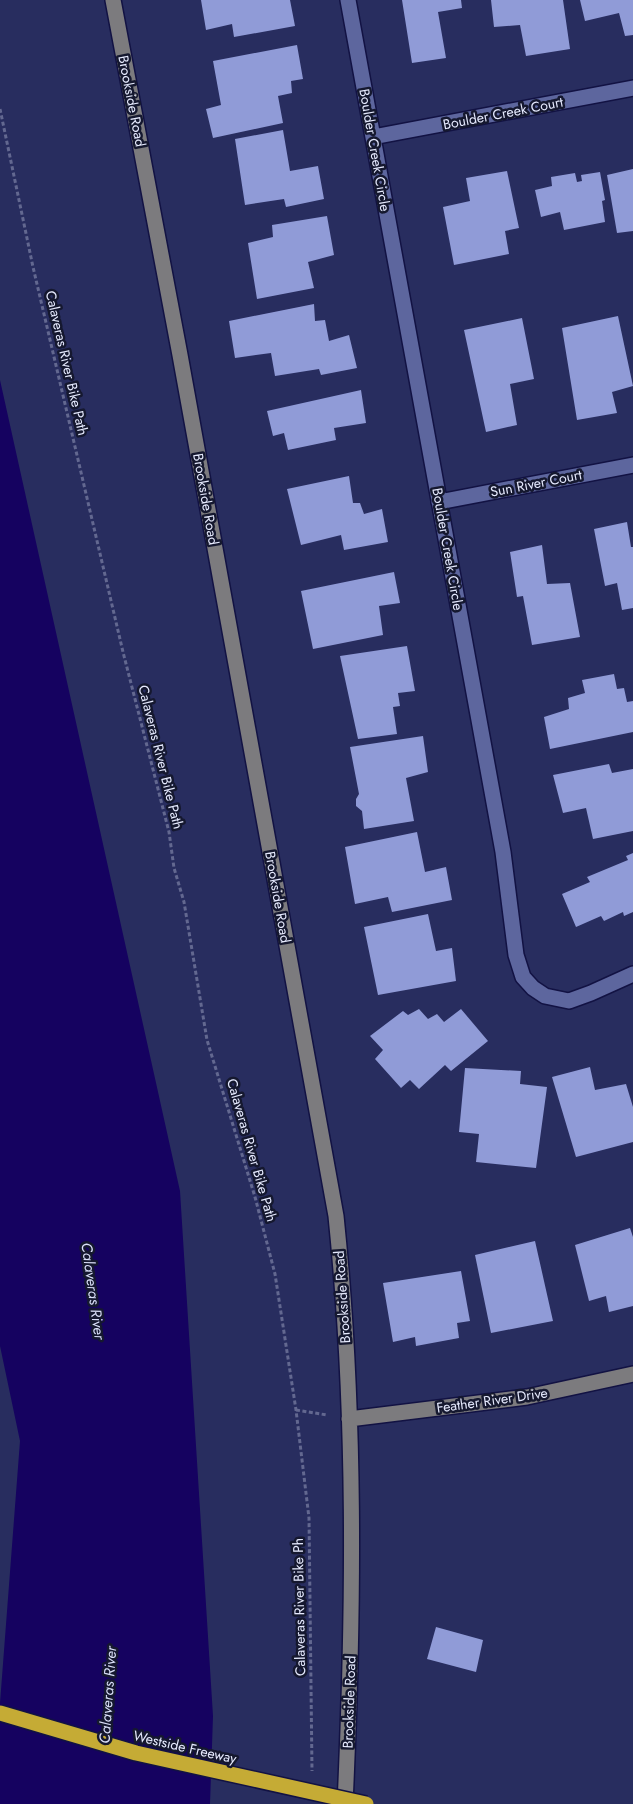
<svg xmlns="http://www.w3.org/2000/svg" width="633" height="1804" viewBox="0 0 633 1804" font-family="Jost,sans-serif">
  <rect width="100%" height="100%" fill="#282d5f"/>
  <path fill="#150260" d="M0,380L180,1191L213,1716L210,1804H0V1703L20,1441L0,1346Z"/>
  <path fill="#909bd7" d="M201,0H290L295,26L234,37L232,24L206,30Z
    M402,0H461L462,8L438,12L446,58L412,63Z
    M491,0H563L570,49L526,56L520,25L494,27Z
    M580,0H633V35L625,36L619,13L585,21Z
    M297,45L303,79L291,81L292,93L278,96L283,123L213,138L206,109L221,105L213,61Z
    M283,130L290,171L318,166L324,199L286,207L284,199L245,205L235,139Z
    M633,169V231L617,233L607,175Z
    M507,171L519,228L505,231L509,254L454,265L443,207L470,201L466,178Z
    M600,172L605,200L602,201L605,222L564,230L560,212L541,217L535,190L552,186L551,177L575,173L577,182L582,181L581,175Z
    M327,216L334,255L308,262L314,288L257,299L248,243L273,237L272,225Z
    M314,304L315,321L325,320L329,341L349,335L357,368L321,375L319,369L275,376L271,353L235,358L229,321Z
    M618,316L633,386L612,392L617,413L577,420L562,328Z
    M522,318L534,379L510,384L517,425L486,432L464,330Z
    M361,390L366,423L334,428L336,440L288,450L284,433L273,436L267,411Z
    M349,476L353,503H360L364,514L382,509L388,542L344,550L341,535L301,545L287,489Z
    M627,522L631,547H633V608L622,610L617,583L605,586L594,529Z
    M542,545L547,584L570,583L580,637L532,645L523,596L517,597L510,552Z
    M394,572L400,603L379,606L383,635L313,649L301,591Z
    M407,646L415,691L398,693L400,706L393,707L397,734L358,739L340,656Z
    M614,674L617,689L624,688L627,702L633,701V732L550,749L544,717L569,709L568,698L585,693L582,680Z
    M423,736L428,772L406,778L414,821L364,829L362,811L356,806V799L359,794L350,747Z
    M609,764L612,773L633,769V831L593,839L586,808L563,813L553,775Z
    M417,832L425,872L446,867L452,900L392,912L388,897L355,904L345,847Z
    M633,853V912L624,916L623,912L604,921L601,916L576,927L562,894L590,882L587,877L628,860L626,856Z
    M428,914L436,951L452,948L456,981L378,995L364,927Z
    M419,1009L428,1019L437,1014L444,1022L461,1009L488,1041L451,1071L445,1065L419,1089L410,1080L401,1088L375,1059L383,1050L370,1036L403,1011L408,1015Z
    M590,1067L595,1090L626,1084L633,1107V1142L576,1157L552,1077Z
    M465,1068L521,1071L520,1084L547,1087L536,1168L476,1162L479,1134L459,1132Z
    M630,1228L633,1237V1306L609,1312L606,1296L589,1301L575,1245Z
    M535,1241L553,1321L491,1333L475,1255Z
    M461,1271L470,1321L457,1323L459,1338L416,1346L415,1337L393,1342L383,1283Z
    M436,1627L483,1640L476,1672L427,1659Z"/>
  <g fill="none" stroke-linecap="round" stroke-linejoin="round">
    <g stroke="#121243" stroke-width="18">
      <path id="street" d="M348,0L503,852L516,955L523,977L533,988L545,996L569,1001L591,993L633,974
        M373,137L633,88
        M439,502L633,465"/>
    </g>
    <g stroke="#121243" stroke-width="18">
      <path id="secondary" d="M113,0L180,355L336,1216C356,1411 354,1608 345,1804
        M349,1419L527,1397L633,1374"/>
    </g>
    <path stroke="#636890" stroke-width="3" stroke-dasharray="4 2.5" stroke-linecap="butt" d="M0,109L33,267L123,652L169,832L174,868L184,902L207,1040L255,1197L275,1274L296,1410L309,1518L312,1771
      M296,1410L327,1415"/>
    <use href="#street" stroke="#5d669e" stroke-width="15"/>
    <use href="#secondary" stroke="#7c7b7e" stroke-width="15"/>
    <g stroke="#121243" stroke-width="18" stroke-linecap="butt">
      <path id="highway-bridge" d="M0,1713L136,1753L366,1804"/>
    </g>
    <use href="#highway-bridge" stroke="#c5ab35" stroke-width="15"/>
  </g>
  <g text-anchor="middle" stroke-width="5" stroke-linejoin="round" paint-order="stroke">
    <g font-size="14" fill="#e6eafe" stroke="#15182f">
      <text transform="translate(132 101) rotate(79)" y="5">Brookside Road</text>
      <text transform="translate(503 113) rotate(-11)" y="5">Boulder Creek Court</text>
      <text transform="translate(375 150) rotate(80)" y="5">Boulder Creek Circle</text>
      <text transform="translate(67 363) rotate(77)" y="5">Calaveras River Bike Path</text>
      <text transform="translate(536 483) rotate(-11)" y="5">Sun River Court</text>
      <text transform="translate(206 499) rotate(80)" y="5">Brookside Road</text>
      <text transform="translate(448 549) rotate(80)" y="5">Boulder Creek Circle</text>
      <text transform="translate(161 757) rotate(76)" y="5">Calaveras River Bike Path</text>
      <text transform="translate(278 897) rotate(80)" y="5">Brookside Road</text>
      <text transform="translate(252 1150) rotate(74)" y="5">Calaveras River Bike Path</text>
      <text transform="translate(342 1297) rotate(-94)" y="5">Brookside Road</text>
      <text transform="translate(492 1400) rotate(-8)" y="5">Feather River Drive</text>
      <text transform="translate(299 1607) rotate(-91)" y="5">Calaveras River Bike Ph</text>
      <text transform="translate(349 1702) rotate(-88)" y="5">Brookside Road</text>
      <text transform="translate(185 1747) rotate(13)" y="5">Westside Freeway</text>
    </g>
    <g font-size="15" font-style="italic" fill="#d9def8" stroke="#15182f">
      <text transform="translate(93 1291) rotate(82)" y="5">Calaveras River</text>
      <text transform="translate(108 1695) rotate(-86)" y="5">Calaveras River</text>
    </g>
  </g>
</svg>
